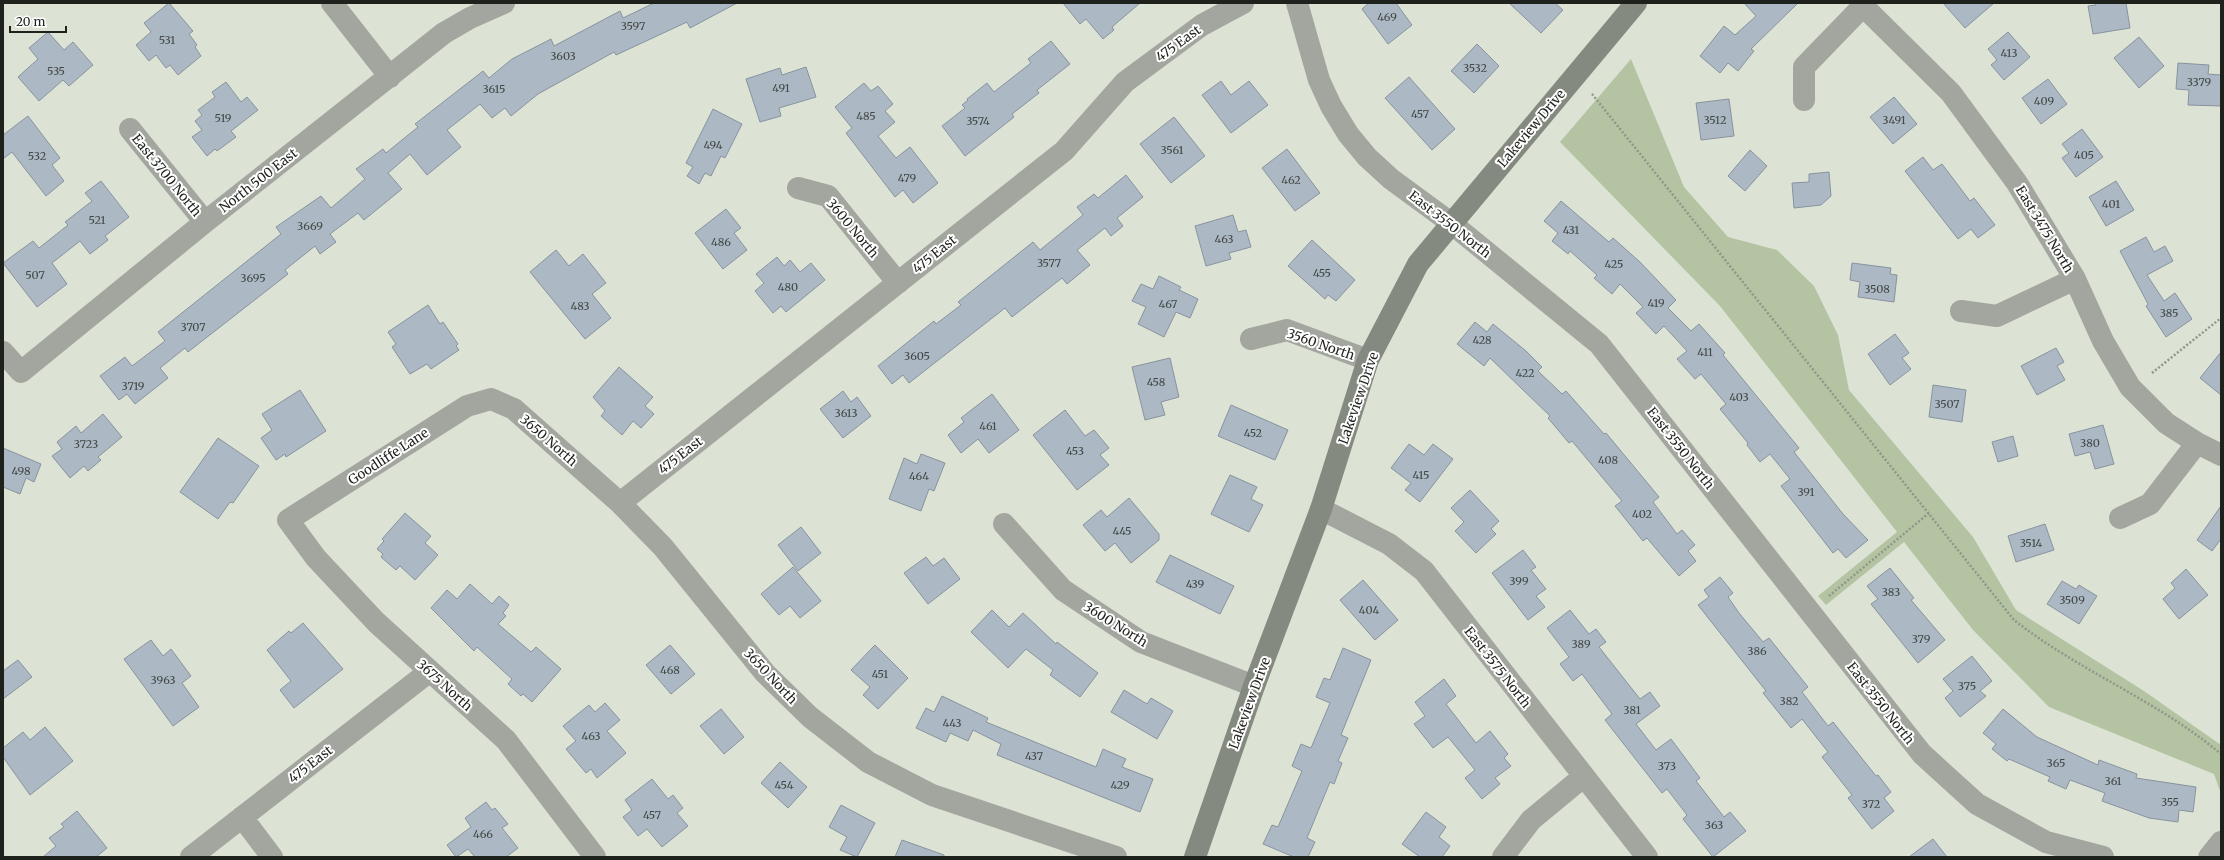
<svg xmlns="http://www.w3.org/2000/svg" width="2224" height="860" viewBox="0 0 2224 860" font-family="Merriweather,serif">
  <rect width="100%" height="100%" fill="#dce3d4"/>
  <path fill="#b4c4a2" d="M1631,59L1684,187L1728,237L1777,250L1814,286L1838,335L1849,390L1973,537L2016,610L2144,691L2221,745V794L2214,774L2049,707L1973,630L1904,542L1826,605L1818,596L1897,532L1720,306L1560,142Z"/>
  <path fill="#acb8c4" stroke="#88939f" d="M169,3L193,31L189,34L197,45L195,47L201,56L178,75L170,65L166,68L156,55L149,61L136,45L151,32L144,23Z
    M654,3H737L690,28L687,22L616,55L614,52L538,94L511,116L505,108L492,118L480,104L447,130L461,147L427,175L410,154L388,173L402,189L364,220L358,213L330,234L336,242L320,254L315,246L285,270L288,274L188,352L185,348L160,368L168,378L135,404L127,394L119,400L100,376L125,357L132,366L165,341L158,332L281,234L276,227L321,196L331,208L365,179L356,169L383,149L386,153L418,127L415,124L483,71L489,78L512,59L551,39L554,46L620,11L623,18Z
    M1063,3H1140L1112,27L1114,30L1103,39L1086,19L1080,24Z
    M1369,3H1396L1412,25L1388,44L1362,9Z
    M1509,3H1555L1563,10L1541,33Z
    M1744,3H1798L1751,49L1754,51L1738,71L1728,63L1720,73L1700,56L1724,26L1735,35L1756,16Z
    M1943,3H1994L1965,28Z
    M2095,3H2126L2130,28L2093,34L2088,6L2096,5Z
    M48,32L64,50L73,42L93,65L69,86L63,80L39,101L18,77L38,59L29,48Z
    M2008,32L2030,57L2004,80L1991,65L1997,60L1988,49Z
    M2139,37L2164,66L2139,88L2114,58Z
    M1051,41L1070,64L1037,90L1039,93L1012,114L1014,117L965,156L942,126L965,108L962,105L968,100L967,99L987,83L994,92L1031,63L1028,59Z
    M1477,44L1499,66L1474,93L1451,71Z
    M2178,63L2209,65L2208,74L2221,75V106L2188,105L2189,90L2176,89Z
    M806,67L816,97L779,108L781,116L760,122L746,79L780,68L782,75Z
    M1409,77L1455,129L1432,150L1385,98Z
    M2048,79L2067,104L2041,124L2022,98Z
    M1221,81L1231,95L1249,81L1268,105L1231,133L1202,95Z
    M226,82L241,102L247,97L258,110L231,131L236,137L217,151L215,149L207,156L192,137L202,130L195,121L202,115L198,110L215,97L212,92Z
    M864,83L871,91L878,86L893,104L885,111L895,122L878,136L896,158L910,147L938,183L913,203L903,190L895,197L846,133L852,128L835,107Z
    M1894,97L1917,124L1893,144L1870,117Z
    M1729,99L1734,136L1701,140L1696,103Z
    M713,109L742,124L725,158L721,156L711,176L705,173L699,184L687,176L693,167L686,163Z
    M28,116L60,158L52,165L64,181L46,196L12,152L3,159V135Z
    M1174,117L1205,156L1171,183L1140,144Z
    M2082,129L2103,157L2076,177L2062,158L2069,153L2062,144Z
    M1287,149L1320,193L1295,211L1262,168Z
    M1750,150L1767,166L1745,191L1728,176Z
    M1923,157L1933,170L1942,164L1970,201L1974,198L1995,225L1978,238L1971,229L1958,239L1905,171Z
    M1829,172L1831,196L1821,205L1794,208L1792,183L1809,182V174Z
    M1126,175L1143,197L1117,218L1123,226L1111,236L1105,228L1077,250L1090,265L1067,284L1062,278L1012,317L1005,308L909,383L903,375L892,384L878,366L934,321L936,324L961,305L958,302L1033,242L1040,250L1083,215L1077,207L1094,194L1098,198Z
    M101,181L129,217L105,236L108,240L90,254L80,241L52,263L67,284L37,307L3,263L33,241L39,248L68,225L65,222L92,201L85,193Z
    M2116,181L2134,210L2106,226L2089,197Z
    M1561,201L1609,242L1613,238L1640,262L1676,300L1668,308L1691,331L1699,324L1725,353L1723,355L1799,448L1794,452L1843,514L1868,540L1846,558L1838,549L1833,553L1781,486L1790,479L1770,454L1760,462L1747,445L1748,443L1720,409L1726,404L1701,374L1695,379L1677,359L1687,351L1664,326L1656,334L1636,313L1643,307L1620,284L1612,294L1594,278L1597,275L1570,251L1568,254L1552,241L1558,233L1544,221Z
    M726,209L741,228L734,233L747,250L723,269L695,233Z
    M1233,215L1238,232L1246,230L1251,247L1229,253L1231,259L1206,266L1195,226Z
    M2146,237L2154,252L2165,246L2173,261L2147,275L2164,301L2175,293L2192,319L2166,337L2146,306L2148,304L2120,251Z
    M1312,240L1355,280L1336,301L1328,295L1325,299L1288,266Z
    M556,250L569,266L583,254L606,283L592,294L611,318L585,339L530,272Z
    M777,257L784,266L790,260L800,272L811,263L825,280L786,312L781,306L773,313L755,291L764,283L756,274Z
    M1852,263L1891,268L1890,274L1897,275L1894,302L1858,297L1860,282L1850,280Z
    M1159,276L1181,287L1179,290L1198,299L1190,318L1176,312L1164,337L1138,324L1146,307L1132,301L1141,284L1153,289Z
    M428,305L440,324L443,322L458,344L456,346L459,350L431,369L427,364L410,374L392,347L396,344L388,332Z
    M1475,322L1487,332L1493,324L1526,351L1542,367L1538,371L1562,394L1566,391L1604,434L1606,433L1659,497L1653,502L1677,534L1682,530L1695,545L1688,551L1696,561L1679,576L1647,538L1643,541L1615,506L1622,501L1572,441L1569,443L1548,418L1550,416L1490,358L1484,366L1457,344Z
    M1895,334L1909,353L1902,358L1911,369L1890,385L1868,354Z
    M2056,348L2064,362L2057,366L2065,380L2037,395L2021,366Z
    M2221,352V395L2200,378Z
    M1170,358L1179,397L1161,402L1165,415L1145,420L1132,367Z
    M619,367L653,397L645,406L654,414L641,428L633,421L622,435L601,416L605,411L593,397Z
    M1933,385L1966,390L1962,422L1929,417Z
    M300,390L326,431L286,457L285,454L276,460L261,438L272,430L262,414Z
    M843,391L851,402L857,397L871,416L843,438L820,409Z
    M992,394L1019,430L989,453L978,439L961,453L948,435L964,422L961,418Z
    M1231,405L1288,430L1275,460L1218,436Z
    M1065,410L1085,436L1094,430L1109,448L1100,455L1109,465L1077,490L1033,435Z
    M103,414L122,437L98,457L101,460L88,471L84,466L70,478L52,456L62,449L57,442L76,426L81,433Z
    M2103,425L2114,464L2095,469L2090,452L2075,456L2069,434Z
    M2013,436L2018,456L1998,462L1992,442Z
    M218,438L259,466L233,503L230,502L218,519L180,492Z
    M1409,444L1424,455L1433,444L1453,459L1420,502L1405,490L1411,483L1391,468Z
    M3,448L41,464L34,482L26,478L20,494L3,487Z
    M921,454L945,463L934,491L929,489L921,511L889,499L904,458L917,464Z
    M1230,475L1257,487L1251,499L1263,505L1249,532L1211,514Z
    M1470,490L1499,521L1491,529L1496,534L1476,553L1455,531L1464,522L1451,508Z
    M1129,498L1159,534V540L1131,563L1115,543L1105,551L1083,525L1101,510L1107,517Z
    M2221,506V539L2212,551L2197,540Z
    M405,513L431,536L425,543L438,555L415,580L400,566L396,570L381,557L383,554L377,549L384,541L382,539Z
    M2045,524L2054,550L2016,562L2008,536Z
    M801,527L821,553L798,571L778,545Z
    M1523,550L1536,567L1531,570L1546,589L1536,596L1545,607L1528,620L1492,573Z
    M1170,555L1234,586L1220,614L1156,582Z
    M926,557L933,566L944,558L960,579L928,604L904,573Z
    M793,567L821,601L800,618L790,606L779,615L761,594Z
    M1890,568L1914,598L1911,600L1945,640L1918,663L1871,604L1878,599L1867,586Z
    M2186,569L2208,595L2179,619L2163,599L2175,588L2171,583Z
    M1720,577L1733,593L1728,597L1739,613L1763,642L1769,638L1808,687L1802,692L1828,726L1833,722L1876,776L1878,775L1891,792L1884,798L1894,811L1872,829L1848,798L1852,795L1822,757L1828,752L1802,719L1791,728L1763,693L1766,691L1698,605L1709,597L1704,590Z
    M1363,580L1398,620L1375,640L1340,600Z
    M2062,581L2076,589L2079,585L2097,596L2079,624L2047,604Z
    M470,584L492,604L499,596L509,605L503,613L506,616L498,624L531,652L536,647L561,669L532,702L523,694L521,696L508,684L512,679L477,647L474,651L431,608L447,590L457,599Z
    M992,610L1009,627L1023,613L1056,644L1057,642L1098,673L1080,697L1050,675L1053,670L1026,649L1008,668L971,632Z
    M1570,610L1589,634L1596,629L1606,642L1599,647L1640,699L1650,692L1660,706L1636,724L1656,750L1671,739L1700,778L1696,781L1724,817L1730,812L1746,831L1713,857L1683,819L1687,815L1667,789L1662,793L1605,720L1612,714L1582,674L1573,681L1560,664L1569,657L1547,628Z
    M303,623L343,669L294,708L280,690L291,681L267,650L289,631L291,633Z
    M151,640L163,656L171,649L191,676L182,683L199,707L173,726L124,659Z
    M670,645L695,674L671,694L646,665Z
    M875,645L908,678L878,709L863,695L870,687L851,670Z
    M1343,648L1371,660L1341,735L1348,738L1338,761L1342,763L1334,784L1330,782L1307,838L1315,842L1308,857H1294L1263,844L1272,825L1278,827L1302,771L1292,766L1301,744L1311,748L1330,703L1316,697L1324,678L1330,680Z
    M1972,656L1992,681L1980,691L1986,696L1960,717L1945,698L1953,691L1943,679Z
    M18,660L32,677L3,699V671Z
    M1444,679L1456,696L1446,704L1476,743L1490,731L1508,754L1504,758L1511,766L1495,778L1500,784L1482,799L1465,778L1475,770L1448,737L1433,748L1414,724L1425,716L1415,702Z
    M1124,690L1147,704L1151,698L1173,711L1157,739L1111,712Z
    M942,696L988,718L986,722L1096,767L1103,749L1126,759L1122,767L1153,779L1140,812L997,755L1001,744L973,730L968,741L950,733L946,742L916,728L926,708L934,712Z
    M605,703L620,720L607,731L626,753L597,778L591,769L586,773L566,749L576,741L563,726L589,705L595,712Z
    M721,709L744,737L724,754L700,726Z
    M2003,709L2037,737L2098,765L2099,760L2137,774L2136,778L2196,787L2193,812L2179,810L2178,822L2149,818L2102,801L2105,793L2070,780L2066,789L2048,781L2050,777L2009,759L2007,761L1992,749L1996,744L1983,733Z
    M45,727L73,761L30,795L3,757V748L23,732L30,740Z
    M780,762L807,787L788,808L761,783Z
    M652,779L668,799L673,795L683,808L677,813L688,826L662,847L647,829L638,836L623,817L632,810L625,800Z
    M486,802L492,810L495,808L508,824L502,828L518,848L506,857H475L468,849L456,857L447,845L471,827L465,818Z
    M841,805L875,823L857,857L840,850L847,837L829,827Z
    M77,811L107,848L96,857H43L56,846L49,838L64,827L61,824Z
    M1426,812L1446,827L1439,837L1450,846L1442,857H1420L1402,844Z
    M1933,839L1947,857H1909Z
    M902,840L944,855V857H895Z"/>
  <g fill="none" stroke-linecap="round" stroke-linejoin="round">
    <path stroke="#90968a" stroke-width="2.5" stroke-dasharray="2 2" stroke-linecap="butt" d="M1592,94L2014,620C2079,671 2158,701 2221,754
      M2152,373L2221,318
      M1829,596L1929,513"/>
    <path stroke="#a3a69f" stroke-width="22" d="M332,3L390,77
      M1297,3L1319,80L1331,106L1348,134L1367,157L1391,179L1451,223L1599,344L1922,754L1977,804L2046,842L2103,857
      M1860,3L1951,93L2017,183L2075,279L2103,341L2130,387L2166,423L2197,443L2221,455
      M1804,100V67L1863,6
      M130,129L205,222
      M798,188L828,196L898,283
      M1961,311L1997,316L2075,279
      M1251,339L1287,330L1368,360
      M3,352L21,372L205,222L444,33L470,18L504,3
      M620,503L1064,151L1125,82L1202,25L1243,3
      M1321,509L1389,544L1424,571L1647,857
      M2120,518L2150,504L2197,443
      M1004,524L1063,590L1141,642L1254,686
      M242,817L272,857
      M191,857L430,671
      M595,857L506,740L376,622L316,558L288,520L467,406L491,399L514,409L620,503L663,547L765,673L810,717L868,762L932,795L1116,857
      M1503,857L1531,820L1583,777
      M2209,857L2221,842"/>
    <path stroke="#858a80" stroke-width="22" d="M1195,857L1254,686L1321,509L1368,360L1418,264L1636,3"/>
  </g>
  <g text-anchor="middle" stroke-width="4" stroke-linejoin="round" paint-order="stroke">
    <g font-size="11" fill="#424846">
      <text x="1387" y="21">469</text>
      <text x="633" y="30">3597</text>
      <text x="167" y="44">531</text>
      <text x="2009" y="57">413</text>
      <text x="563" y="60">3603</text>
      <text x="1475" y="72">3532</text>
      <text x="56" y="75">535</text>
      <text x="2199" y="86">3379</text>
      <text x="781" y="92">491</text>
      <text x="494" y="93">3615</text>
      <text x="2044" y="105">409</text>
      <text x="1420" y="118">457</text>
      <text x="866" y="120">485</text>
      <text x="223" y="122">519</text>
      <text x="1715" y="124">3512</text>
      <text x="1894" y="124">3491</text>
      <text x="978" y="125">3574</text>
      <text x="713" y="149">494</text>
      <text x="1172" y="154">3561</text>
      <text x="2084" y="159">405</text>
      <text x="37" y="160">532</text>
      <text x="907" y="182">479</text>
      <text x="1291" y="184">462</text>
      <text x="2111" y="208">401</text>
      <text x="97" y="224">521</text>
      <text x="310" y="230">3669</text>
      <text x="1571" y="234">431</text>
      <text x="1224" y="243">463</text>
      <text x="721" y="246">486</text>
      <text x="1049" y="267">3577</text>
      <text x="1614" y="268">425</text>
      <text x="1322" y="277">455</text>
      <text x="35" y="279">507</text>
      <text x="253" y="282">3695</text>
      <text x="788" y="291">480</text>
      <text x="1877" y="293">3508</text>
      <text x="1656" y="307">419</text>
      <text x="1168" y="308">467</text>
      <text x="580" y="310">483</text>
      <text x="2169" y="317">385</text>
      <text x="193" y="331">3707</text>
      <text x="1482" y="344">428</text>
      <text x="1705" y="356">411</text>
      <text x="917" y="360">3605</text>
      <text x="1525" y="377">422</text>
      <text x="1156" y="386">458</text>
      <text x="133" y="390">3719</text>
      <text x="1739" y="401">403</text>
      <text x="1947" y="408">3507</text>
      <text x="846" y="417">3613</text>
      <text x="988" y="430">461</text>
      <text x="1253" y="437">452</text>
      <text x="2090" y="447">380</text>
      <text x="86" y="448">3723</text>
      <text x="1075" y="455">453</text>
      <text x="1608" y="464">408</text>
      <text x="21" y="475">498</text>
      <text x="1421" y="479">415</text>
      <text x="919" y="480">464</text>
      <text x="1806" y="496">391</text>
      <text x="1642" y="518">402</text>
      <text x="1122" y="535">445</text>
      <text x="2031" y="547">3514</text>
      <text x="1519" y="585">399</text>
      <text x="1195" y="588">439</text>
      <text x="1891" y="596">383</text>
      <text x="2072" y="604">3509</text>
      <text x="1369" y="614">404</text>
      <text x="1921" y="643">379</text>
      <text x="1581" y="648">389</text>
      <text x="1757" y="655">386</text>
      <text x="670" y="674">468</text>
      <text x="880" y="678">451</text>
      <text x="163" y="684">3963</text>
      <text x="1967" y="690">375</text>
      <text x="1789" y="705">382</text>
      <text x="1632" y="714">381</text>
      <text x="952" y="727">443</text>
      <text x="591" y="740">463</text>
      <text x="1034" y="760">437</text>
      <text x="2056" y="767">365</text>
      <text x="1667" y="770">373</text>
      <text x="2113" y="785">361</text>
      <text x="784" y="789">454</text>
      <text x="1120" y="789">429</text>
      <text x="2170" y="806">355</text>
      <text x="1871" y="808">372</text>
      <text x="652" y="819">457</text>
      <text x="1714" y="829">363</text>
      <text x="483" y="838">466</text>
    </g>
    <g font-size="13" fill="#1f221c" stroke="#fff">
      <text transform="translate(1178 43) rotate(-36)" y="5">475 East</text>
      <text transform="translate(1531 128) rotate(-50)" y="5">Lakeview Drive</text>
      <text transform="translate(167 175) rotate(51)" y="5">East 3700 North</text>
      <text transform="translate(258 180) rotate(-38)" y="5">North 500 East</text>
      <text transform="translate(1450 224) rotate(38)" y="5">East 3550 North</text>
      <text transform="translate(853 228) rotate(50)" y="5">3600 North</text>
      <text transform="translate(2045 229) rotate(59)" y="5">East 3475 North</text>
      <text transform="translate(934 254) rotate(-39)" y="5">475 East</text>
      <text transform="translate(1321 344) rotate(19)" y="5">3560 North</text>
      <text transform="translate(1358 398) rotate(-71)" y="5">Lakeview Drive</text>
      <text transform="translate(549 440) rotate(41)" y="5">3650 North</text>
      <text transform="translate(1681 448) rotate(52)" y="5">East 3550 North</text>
      <text transform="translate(680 455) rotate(-38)" y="5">475 East</text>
      <text transform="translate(388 456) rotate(-33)" y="5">Goodliffe Lane</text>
      <text transform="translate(1116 624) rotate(32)" y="5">3600 North</text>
      <text transform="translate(1498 667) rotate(52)" y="5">East 3575 North</text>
      <text transform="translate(771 676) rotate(47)" y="5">3650 North</text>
      <text transform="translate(445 685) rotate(42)" y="5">3675 North</text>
      <text transform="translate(1249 703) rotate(-70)" y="5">Lakeview Drive</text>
      <text transform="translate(1881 703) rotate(52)" y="5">East 3550 North</text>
      <text transform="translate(310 764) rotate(-38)" y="5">475 East</text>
    </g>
  </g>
  <rect width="2224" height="860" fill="none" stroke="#1f221c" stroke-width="8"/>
  <path d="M10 26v6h56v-6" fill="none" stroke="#1f221c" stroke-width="2"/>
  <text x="16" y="26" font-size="12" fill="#1f221c" stroke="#ffffff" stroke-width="3" paint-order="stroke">20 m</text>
</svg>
